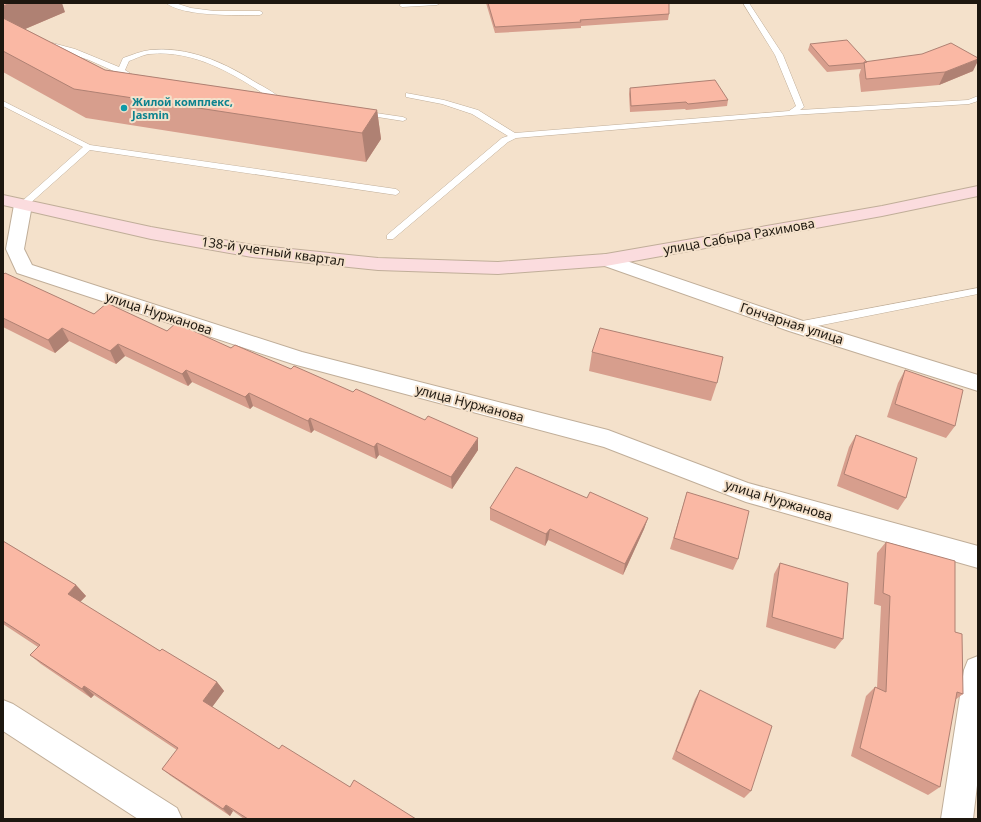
<svg xmlns="http://www.w3.org/2000/svg" width="981" height="822" viewBox="0 0 981 822" font-family="'Noto Sans',sans-serif">
  <rect width="100%" height="100%" fill="#f4e1cb"/>
  <g fill="none" stroke-linecap="round" stroke-linejoin="round">
    <g stroke="#c0ae99" stroke-width="1">
      <path id="service" d="M166,3H175L191,8L214,11H260L263,13L260,15C237,15 184,17 166,3Z
        M440,3L437,5L402,7L399,5L403,3Z
        M743,3H749L783,55L804,107L800,110L968,100L978,96V101L969,104L792,115L516,138L508,142L393,239H387V235L502,138L508,136L472,114L442,104L406,97V93L444,100L478,110L515,133L789,111L796,106L775,55Z
        M41,40L75,49L119,67L123,58C132,55 141,51 150,50C187,46 224,62 255,82C264,87 274,92 281,99L274,101C238,76 195,49 149,54C142,55 135,59 129,61L125,70L139,79L140,81L136,83L118,73L89,60L39,43L38,42Z
        M3,101L90,145L396,189L400,192L396,195L90,150L26,207H20V203L83,147L3,106Z
        M362,111L403,117L407,119L403,121L365,115H362Z
        M978,288V294L797,330L792,326L797,322Z"/>
    </g>
    <g stroke="#c0ae99" stroke-width="2">
      <path id="minor" d="M23,200L29,201L32,205L24,249L32,265L302,352L608,430L748,483L978,546V568L746,502L604,447L293,364L17,273L6,249L14,205L17,201Z
        M978,656V777L973,819H941L964,670L968,660Z
        M3,700L13,704L177,808L182,819H138L3,731Z"/>
    </g>
    <g stroke="#c0ae99" stroke-width="2">
      <path id="tertiary" d="M606,254L803,321L978,375V391L789,331L599,264L597,260L599,256Z"/>
    </g>
    <g stroke="#c0ae99" stroke-width="2">
      <path id="secondary" d="M978,186V196L882,216L606,266L498,274L378,270L252,257L151,239L3,205V195L151,227L252,245L378,258L498,262L606,254L882,206Z"/>
    </g>
    <use href="#service" fill="#fff" fill-rule="evenodd"/>
    <use href="#minor" fill="#fff" fill-rule="evenodd"/>
    <use href="#tertiary" fill="#fff" fill-rule="evenodd"/>
    <use href="#secondary" fill="#fbdcde" fill-rule="evenodd"/>
  </g>
  <path fill="#d79e8d" d="M3,3L65,12L25,29L105,70L377,110L381,139L366,162L86,118L3,72Z
    M486,3H669V14L668,20L581,26V28L495,33Z
    M810,44L867,62L973,71L939,85L861,92L859,75L861,69L827,72L808,50Z
    M630,88L728,100L727,106L686,110L685,109L630,112L629,94Z
    M3,275L94,314L167,331L231,348L291,369L478,450L452,489L379,455L376,459L314,430L311,433L253,406L250,409L192,382L188,386L125,356L116,364L69,341L55,353L3,327Z
    M592,352L717,383L711,401L589,371Z
    M905,370L955,426L946,438L887,417L898,383Z
    M856,435L906,498L898,510L837,486L849,447Z
    M687,492L738,559L733,570L670,549Z
    M587,498L648,518L644,529L623,575L548,540L545,546L490,520V508Z
    M3,541L76,585L86,596L80,602L160,651L217,682L224,691L212,707L279,749L350,787L416,819H244L233,811L230,816L171,776L162,769L177,750L94,695L91,698L41,664L30,655L38,647L3,624Z
    M886,542L955,632L963,694L955,700L940,787L928,795L851,756L866,696L875,687L877,688L881,606L874,604L877,553Z
    M780,563L843,639L835,649L766,627L774,574Z
    M700,690L751,791L744,798L672,759L695,699Z"/>
  <path fill="#af8173" d="M11,3H62L65,12L4,38L3,41V6Z
    M978,59V61L973,71L939,85L945,72Z
    M377,110L381,139L366,162L362,133Z
    M62,328L69,341L55,353L48,340Z
    M118,344L125,356L116,364L110,351Z
    M186,370L192,382L188,386L182,374Z
    M249,393L253,406L250,409L245,397Z
    M310,418L314,430L311,433L308,421Z
    M478,438V450L452,489L451,477Z
    M377,443L379,455L376,459L374,447Z
    M648,518L644,529L623,575L625,564Z
    M550,529L548,540L545,546L546,534Z
    M76,585L86,596L77,605L68,594Z
    M217,682L224,691L210,710L203,701Z
    M84,686L94,695L91,698L82,689Z
    M226,805L233,811L230,816L223,809Z"/>
  <path fill="#fab8a4" stroke="#af8173" d="M3,3H11L3,6Z
    M488,3H669V14L580,20L581,22L495,27Z
    M3,18L105,70L377,110L362,133L74,89L3,51Z
    M847,40L867,62L864,63L829,66L810,44Z
    M951,43L978,58V59L945,72L866,79L864,62L922,54Z
    M715,80L728,100L688,104L686,102L631,106L630,88Z
    M5,273L94,314L107,303L167,331L176,323L231,348L235,345L291,369L294,366L353,392L356,389L425,420L428,416L478,438L451,477L377,443L374,447L310,418L308,421L249,393L245,397L186,370L182,374L118,344L110,351L62,328L48,340L3,318V275Z
    M600,328L723,357L717,383L592,352Z
    M905,370L963,390L955,426L895,404Z
    M856,435L917,458L906,498L844,474Z
    M516,467L587,498L590,492L648,518L625,564L550,529L546,534L490,508Z
    M687,492L749,511L738,559L674,538Z
    M3,541L76,585L68,594L160,651L162,649L217,682L203,701L279,749L282,745L350,787L354,780L416,819H248L226,805L223,809L162,769L178,748L84,686L82,689L30,655L40,645L3,621Z
    M886,542L955,561V632L962,634L963,694L957,692L940,787L860,748L875,687L886,692L890,596L883,593Z
    M780,563L848,583L843,639L772,617Z
    M700,690L772,726L751,791L676,751Z"/>
  <circle fill="#0f9aa8" stroke="#f4e1cb" stroke-width="1.5" cx="124" cy="108" r="4"/>
  <g text-anchor="middle" stroke-width="4" stroke-linejoin="round" paint-order="stroke">
    <g font-size="11" font-weight="bold" fill="#0d838f" stroke="#f4e1cb" text-anchor="start">
      <text x="132" y="106">Жилой комплекс,<tspan x="132" dy="13">Jasmin</tspan></text>
    </g>
    <g font-size="13" fill="#1d170f" stroke="#f4e1cb">
      <text transform="translate(739 236) rotate(-10)" y="5">улица Сабыра Рахимова</text>
      <text transform="translate(273 251) rotate(8)" y="5">138-й учетный квартал</text>
      <text transform="translate(159 313) rotate(18)" y="5">улица Нуржанова</text>
      <text transform="translate(792 323) rotate(18)" y="5">Гончарная улица</text>
      <text transform="translate(470 403) rotate(15)" y="5">улица Нуржанова</text>
      <text transform="translate(779 500) rotate(17)" y="5">улица Нуржанова</text>
    </g>
  </g>
  <rect width="981" height="822" fill="none" stroke="#1d170f" stroke-width="8"/>
</svg>
